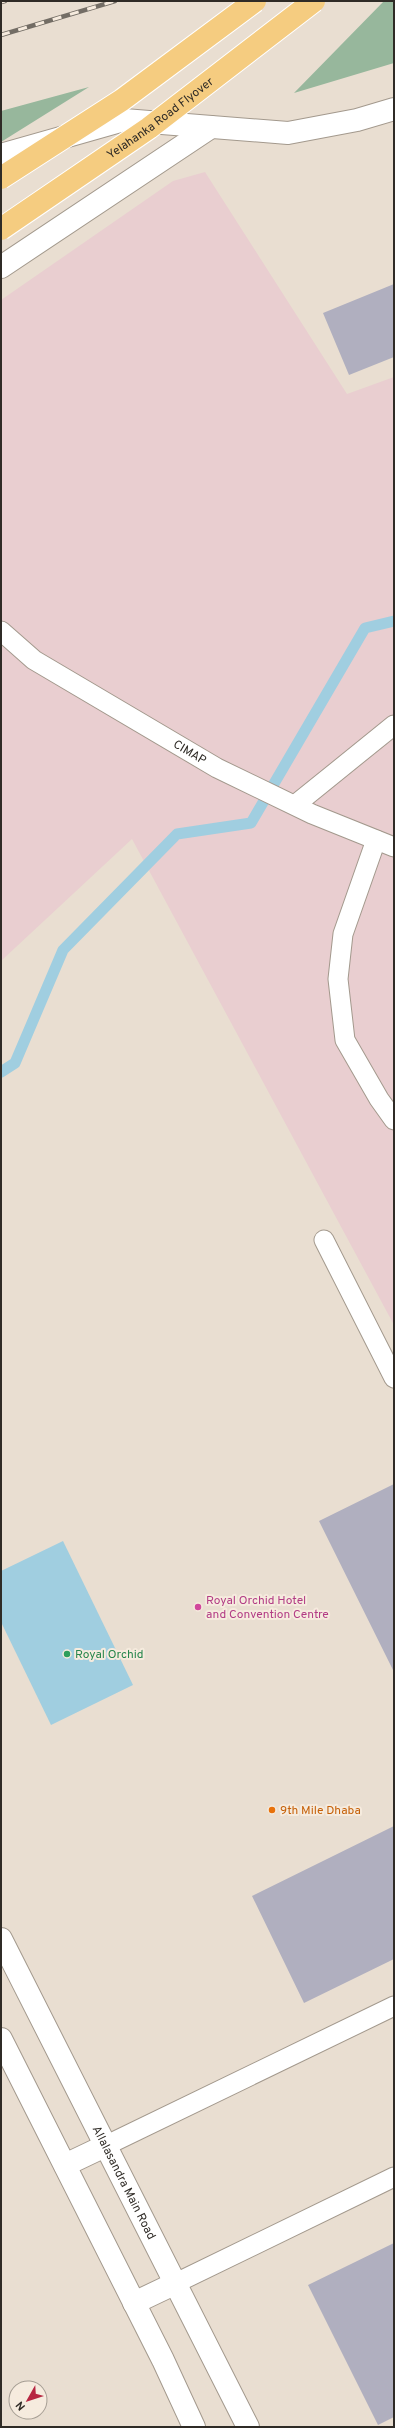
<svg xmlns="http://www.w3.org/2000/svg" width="395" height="2428" viewBox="0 0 395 2428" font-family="Overpass,sans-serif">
  <rect width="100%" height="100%" fill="#e9ded1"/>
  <path fill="#e9ced0" d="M205,172L347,394L394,377V1325L132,839L1,961V300L173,181Z"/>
  <path fill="#97b79c" d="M384,1H394V63L294,93Z
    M89,87L1,142V111Z"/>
  <path fill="#a0cee0" d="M63,1541L133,1685L51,1725L1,1622V1571Z"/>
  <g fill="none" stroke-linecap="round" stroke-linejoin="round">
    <path stroke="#a0cee0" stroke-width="11" d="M1,1072L15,1063L63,950L177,834L251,823L365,628L394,621"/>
  </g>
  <path fill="#b0afbf" d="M394,284V357L349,375L323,313Z
    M394,1484V1672L319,1521Z
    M394,1826V1959L304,2003L252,1896Z
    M394,2243V2417L378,2425L308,2285Z"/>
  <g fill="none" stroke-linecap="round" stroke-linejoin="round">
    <g stroke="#a3998d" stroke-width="21">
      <g id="service">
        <path id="s1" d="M1,631L34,660L217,768L312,814L394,847"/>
        <path d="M295,805L394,725"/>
        <path d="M376,840L343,934L338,979L345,1040L379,1099L394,1120"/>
        <path d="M324,1240L394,1378"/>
        <path d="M107,2145L394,2006"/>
        <path d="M176,2283L394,2177"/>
      </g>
    </g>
    <g stroke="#a3998d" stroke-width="24">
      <g id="tertiary">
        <path d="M1,155L124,120L288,133L357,120L394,109"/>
        <path d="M1,267L211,127"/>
        <path id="s2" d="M1,1939L248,2427"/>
        <path d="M1,2039L163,2360L194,2427"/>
        <path d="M65,2165L107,2145"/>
        <path d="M134,2303L176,2283"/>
      </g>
    </g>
    <use href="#service" stroke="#fff" stroke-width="19"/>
    <use href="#tertiary" stroke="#fff" stroke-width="22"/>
    <g stroke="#736d65" stroke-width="4.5">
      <path id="rail" d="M1,2L5,1
        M1,35L115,1"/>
    </g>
    <use href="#rail" stroke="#f6ebde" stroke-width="3" stroke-dasharray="9" stroke-linecap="butt"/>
    <g stroke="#fff" stroke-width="24" stroke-linecap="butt">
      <g id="primary-bridge">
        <path d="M1,178L122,100L255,1"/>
        <path id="s3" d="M1,229L149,128L314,1"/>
      </g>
    </g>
    <use href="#primary-bridge" stroke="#f5cc80" stroke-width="22"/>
  </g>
  <circle fill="#d1479c" stroke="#f6ebde" stroke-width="1.5" cx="198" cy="1607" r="4"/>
  <circle fill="#2e9e5b" stroke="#f6ebde" stroke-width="1.5" cx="67" cy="1654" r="4"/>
  <circle fill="#e8710a" stroke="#f6ebde" stroke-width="1.5" cx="272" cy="1810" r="4"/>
  <g text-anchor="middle" stroke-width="4" stroke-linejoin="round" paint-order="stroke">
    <g font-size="12" fill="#2f2b26" stroke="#f6ebde">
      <text dy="4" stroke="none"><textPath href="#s3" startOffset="194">Yelahanka Road Flyover</textPath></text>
      <text dy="4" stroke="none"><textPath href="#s1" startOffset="225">CIMAP</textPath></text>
      <text dy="4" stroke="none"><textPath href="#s2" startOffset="273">Allalasandra Main Road</textPath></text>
    </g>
    <g font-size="12" fill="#b23c85" stroke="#f6ebde" text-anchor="start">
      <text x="206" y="1604">Royal Orchid Hotel<tspan x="206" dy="14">and Convention Centre</tspan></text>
    </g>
    <g font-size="12" fill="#27864d" stroke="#f6ebde" text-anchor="start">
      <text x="75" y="1658">Royal Orchid</text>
    </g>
    <g font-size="12" fill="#c56008" stroke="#f6ebde" text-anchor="start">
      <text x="280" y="1814">9th Mile Dhaba</text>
    </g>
  </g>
  <rect width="395" height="2428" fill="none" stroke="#2f2b26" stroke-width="4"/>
  <g transform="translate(28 2400) rotate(231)"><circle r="19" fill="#f6ebde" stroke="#a69e94"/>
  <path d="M0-3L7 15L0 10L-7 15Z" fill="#b72641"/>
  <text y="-6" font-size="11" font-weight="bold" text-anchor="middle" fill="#2f2b26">N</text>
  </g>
</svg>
